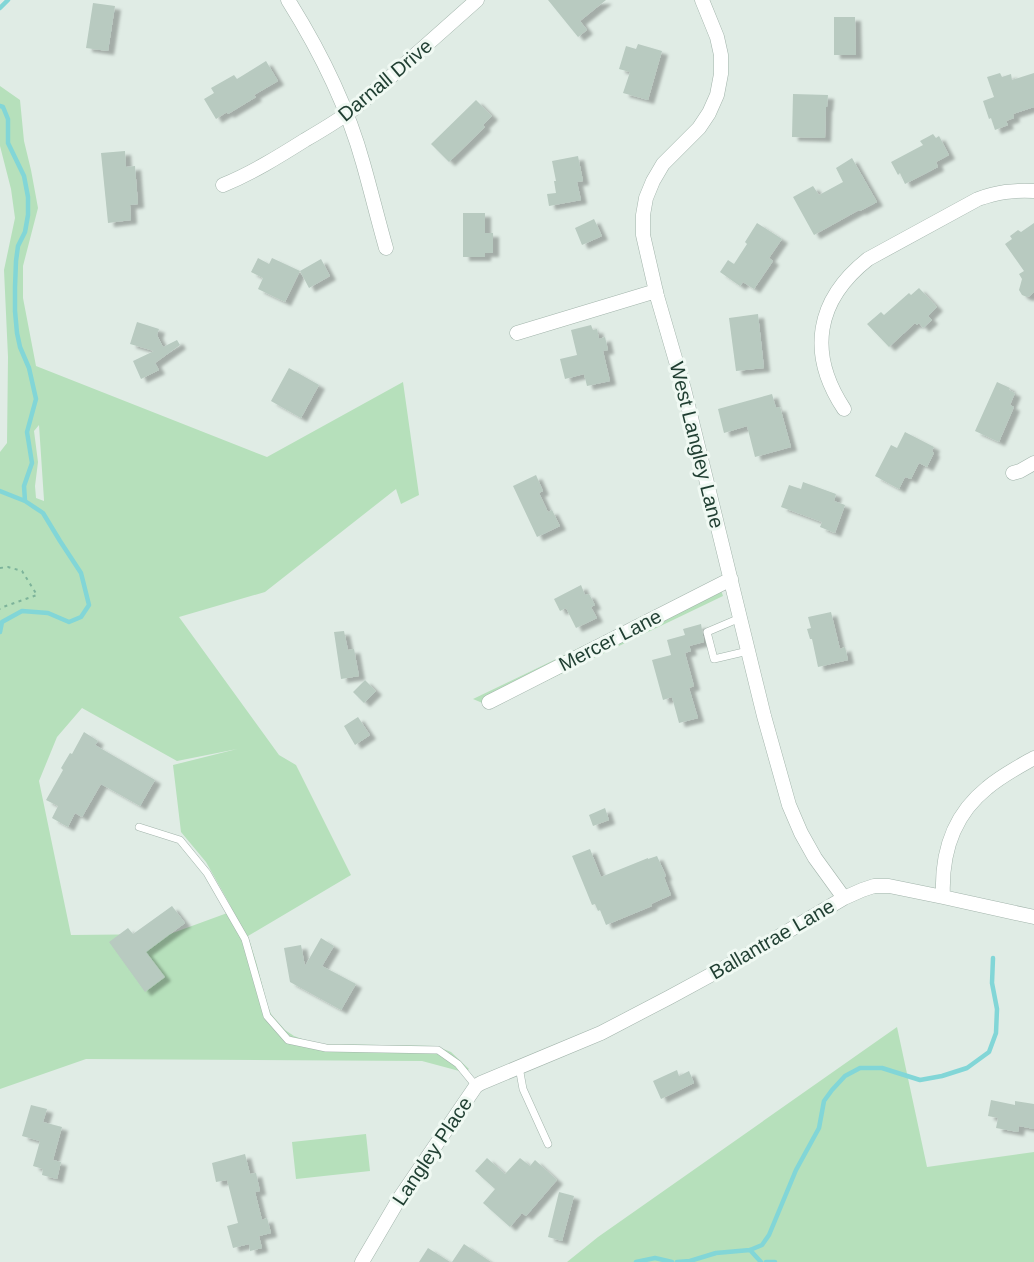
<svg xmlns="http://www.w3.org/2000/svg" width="1034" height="1262" viewBox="0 0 1034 1262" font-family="Helvetica,sans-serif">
  <defs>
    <filter id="shadow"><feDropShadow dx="6" dy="4" stdDeviation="1.5" flood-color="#0004"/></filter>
  </defs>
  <rect width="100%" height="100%" fill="#e0ece5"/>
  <path fill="#b6e0bb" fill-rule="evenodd" d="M0,86L20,100L24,141L31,170L38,208L23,266V298L36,366L267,457L403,382L419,495L401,504L396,489L265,592L179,617L279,755L296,765L351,875L248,936L257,965L267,1004L271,1014L285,1030L294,1036L313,1043L324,1044L436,1046L451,1052L469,1069L466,1071L449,1055L436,1049L313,1046L292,1038L275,1024L264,1005L254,963L243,932L229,903L206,862L181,832L173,765L237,749L177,761L82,708L57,737L39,781L71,935L170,934L230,912C238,930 246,949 252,968C256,981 257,995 262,1008C273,1034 297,1047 323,1050L435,1052L447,1057L463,1072L422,1061L86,1059L0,1089V452L7,443L8,357L4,270L15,218L11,189L0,146ZM39,425L44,500V501L36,498L35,486L38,462L34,431Z
    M718,581L723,596L492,707L473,699Z
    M897,1027L927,1167L1034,1152V1262H567L598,1237Z
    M366,1134L370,1171L296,1179L292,1142Z"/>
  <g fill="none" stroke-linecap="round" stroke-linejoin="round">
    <path stroke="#82d6d7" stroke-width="4.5" d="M0,8L8,0
      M0,106L3,107L8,119V143L24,176L28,197V215L25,232L18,246L16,261L15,287V311L17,333L20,347L29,368L36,399L27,432L32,463L24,486L25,501
      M0,491L25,501L43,513L60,541L81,573L89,605L81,617L69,622L48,613L22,611L2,622L0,632
      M750,1250L761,1262
      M636,1262L655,1258L672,1262
      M677,1262L690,1261L716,1253L750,1250L762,1245L769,1235L796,1170L819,1128L824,1101L832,1090L845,1076L860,1068H882L920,1080L942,1076L967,1068L989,1052L996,1033L997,1009L992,983L993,958
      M766,1262H775"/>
  </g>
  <path fill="#b8cac0" filter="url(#shadow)" d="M548,0H606L580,21L587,30L578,37Z
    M93,3L115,6L108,51L86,48Z
    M834,17H855L856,55H834Z
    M638,44L662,51L648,100L623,93L630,72L619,69L626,46L636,49Z
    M266,61L278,81L254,95L256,97L228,114L227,112L216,119L204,99L214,93L211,88L234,75L237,79Z
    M1000,73L1002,77L1011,74L1012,80L1034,73V107L1013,114L1014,118L1006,121L1008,125L995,130L991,118L989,119L983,101L994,97L987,77Z
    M793,94L828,95L827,107H826L825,138L792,137Z
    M476,100L492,116L483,125L485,127L449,162L431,144Z
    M933,134L936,138L939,136L949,155L936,162L938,167L905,184L900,173L898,175L891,162L923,145L920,141Z
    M125,151L126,167L135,166L138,204L130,205L131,220L108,223L101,153Z
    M578,156L583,181L577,182L581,200L549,206L547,194L556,193L554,181H556L552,161Z
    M852,158L877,202L860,211L859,210L814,235L793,197L813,186L819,195L843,182L836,168Z
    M463,213H485V233H493V253H485V257H463Z
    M594,219L602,236L582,245L575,228Z
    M757,223L782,239L769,258L773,261L754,289L743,282L740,286L720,272L728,260L734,264L747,244L745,242Z
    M1034,223V292L1030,296L1027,297L1022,295L1019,290L1022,279L1019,274L1024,271L1005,244L1012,239L1010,236L1018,230L1021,232Z
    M258,258L269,264L272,258L300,271L285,302L258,289L263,278L251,272Z
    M321,259L330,276L309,288L300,271Z
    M919,288L937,307L928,316L932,320L923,328L919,323L917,325L915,323L889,347L867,324L881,312L884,315L909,293L911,295Z
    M758,314L764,368L736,371L729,318Z
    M137,322L159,329L157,335L163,347L177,340L180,345L155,363L159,370L141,379L133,361L154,351L130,344Z
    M591,325L593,330L597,329L599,339L605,337L608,350L603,351L610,381L587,386L584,374L565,379L560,359L577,355L571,330Z
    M289,368L319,385L301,418L271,401Z
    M997,382L1010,388L1009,390L1015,393L1010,405L1014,407L999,442L975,431Z
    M772,394L776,408L780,407L791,447L755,457L747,426L724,433L718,409Z
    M905,432L934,447L932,451L934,453L927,467L919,463L911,479L905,477L899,489L875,476L891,445L897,448Z
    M536,475L543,491L539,493L548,512L552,510L560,526L537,537L513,486Z
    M803,482L836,494L834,501L845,505L835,533L820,527L822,522L781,507L789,485L801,489Z
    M581,585L585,595L589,594L595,605L591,607L597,618L576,628L566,608L560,611L554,599Z
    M831,612L840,649L845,647L848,660L818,667L812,639H810L807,629L811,628L808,617Z
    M701,624L704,642L689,646L691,651L685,653L694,686L689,688L698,718L679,723L672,697L663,700L652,660L671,655L667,640L685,635L683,629Z
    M344,631L348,650L354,649L359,676L341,679L334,632Z
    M365,680L376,691L364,703L353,692Z
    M358,717L370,735L355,745L344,726Z
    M84,732L98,741L95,745L155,780L140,806L101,784L82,817L75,813L68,827L52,818L58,806L46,800L63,770L61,768L70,753L72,754Z
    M605,808L609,820L593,826L589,815Z
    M590,849L601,877L648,858V859L657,856L666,876L664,877L671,895L651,904L652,906L606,925L600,910L598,911L595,904L592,905L572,856Z
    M172,906L185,923L146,952L165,977L145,992L109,942L128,928L133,934Z
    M321,938L334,946L322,966L356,984L341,1010L290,982L284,948L301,945L305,966Z
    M677,1070L679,1076L689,1071L694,1083L661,1099L653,1081Z
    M991,1100L1015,1105V1101L1034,1104V1129L1019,1126L1018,1132L996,1128L998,1118L988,1116Z
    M31,1105L47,1109L43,1122L62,1127L53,1160L61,1162L57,1179L42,1175L43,1169L33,1166L40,1141L22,1136Z
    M245,1154L250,1174L256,1173L260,1191L255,1192L262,1220L267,1218L271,1233L259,1236L262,1248L250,1251L249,1244L233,1248L227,1226L238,1223L227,1180L216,1182L212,1163Z
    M487,1158L505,1174L520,1158L530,1166L535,1160L557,1180L526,1216L522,1213L510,1227L483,1203L495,1189L475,1171Z
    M559,1192L574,1196L562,1241L548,1237Z
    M464,1244L491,1262H452Z
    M428,1248L450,1262H419Z"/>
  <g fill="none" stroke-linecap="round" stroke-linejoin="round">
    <g stroke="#a2b4ab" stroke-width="8">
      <path id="service" d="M740,618L707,632L714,659L748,651
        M139,827L180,840L207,873L245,939L267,1016L288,1040L326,1048L438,1050L458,1064L476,1086
        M519,1067L523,1089L548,1144"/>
    </g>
    <g stroke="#a2b4ab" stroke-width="15">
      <path id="minor" d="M288,0C320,51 347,105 363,163C371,191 378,220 386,248
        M702,0L717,37L721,55V74L717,95L709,113L699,128L663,164L653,181L646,198L643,215V235L657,296L684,389L764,716L789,805L801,833L815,858L844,898
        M223,185C252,173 278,157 305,140C324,129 343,118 360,104L477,0
        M517,333L656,291
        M844,409C807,353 816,300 868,259L978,199C998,192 1012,190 1034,191
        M1013,473L1020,471L1034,463
        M489,702L731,579
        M943,897C941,854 952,816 987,788C1001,776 1018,767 1034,758
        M362,1262L399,1199L476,1086L481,1083L601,1033L670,997L751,953L844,898L862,890L874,886H889L943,897L1034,917"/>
    </g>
    <path stroke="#7db39a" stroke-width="2" stroke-dasharray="3 4.5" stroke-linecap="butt" d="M0,568L8,567L22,571L37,595L3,607L0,609"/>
    <use href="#service" stroke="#fff" stroke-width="7"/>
    <use href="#minor" stroke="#fff" stroke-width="14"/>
  </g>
  <g text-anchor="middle" stroke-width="6" stroke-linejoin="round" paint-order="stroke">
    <g font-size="20" fill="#1f3e31" stroke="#f0f9f3">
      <text transform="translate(385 80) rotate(-40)" y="7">Darnall Drive</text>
      <text transform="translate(697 445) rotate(76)" y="7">West Langley Lane</text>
      <text transform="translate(610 640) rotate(-27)" y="7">Mercer Lane</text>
      <text transform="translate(772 939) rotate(-30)" y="7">Ballantrae Lane</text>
      <text transform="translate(432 1151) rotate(-56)" y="7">Langley Place</text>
    </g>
  </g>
</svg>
